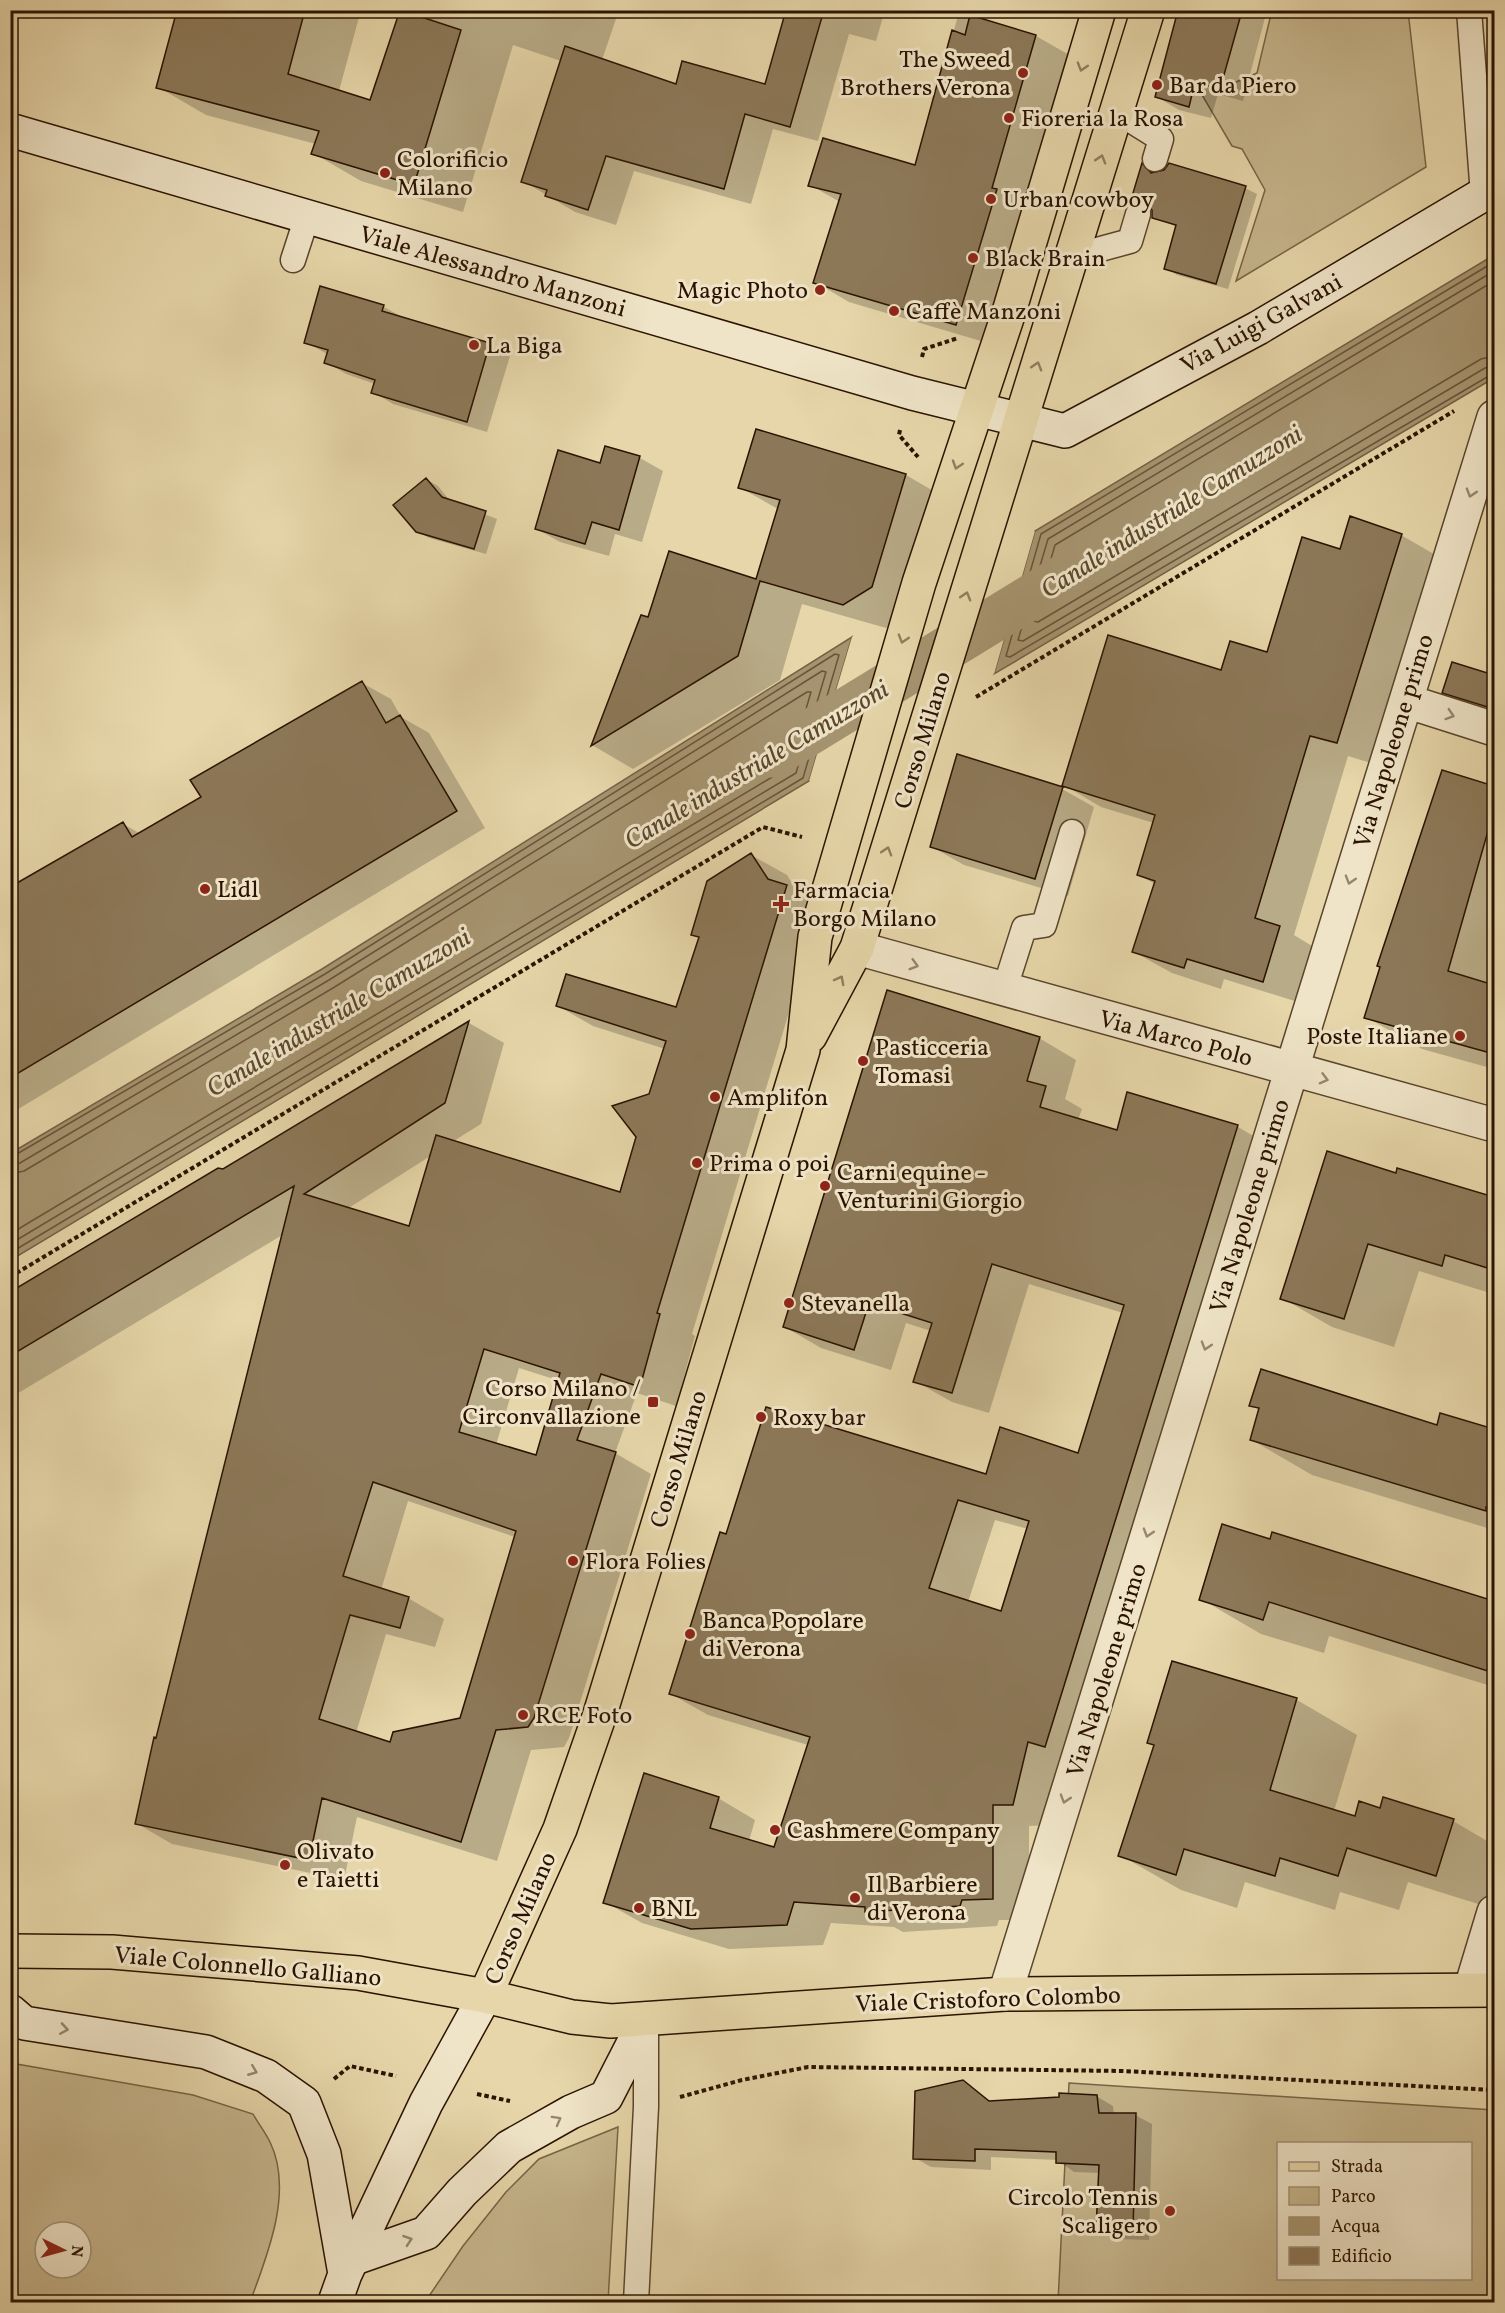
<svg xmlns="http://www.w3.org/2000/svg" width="1505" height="2313" viewBox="0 0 1505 2313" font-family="Vollkorn,serif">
  <rect width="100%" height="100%" fill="#e6d6a9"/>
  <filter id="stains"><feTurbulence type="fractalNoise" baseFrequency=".00333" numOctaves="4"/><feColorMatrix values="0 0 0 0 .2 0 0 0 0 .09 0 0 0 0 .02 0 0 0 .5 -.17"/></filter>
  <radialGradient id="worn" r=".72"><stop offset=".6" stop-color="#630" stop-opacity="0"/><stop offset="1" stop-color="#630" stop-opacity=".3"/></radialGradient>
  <path fill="#c6b58c" stroke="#786446" stroke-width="1.5" fill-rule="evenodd" d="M1272,10L1408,11L1426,167L1236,281L1265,190L1242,149L1232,146L1195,83L1220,89L1257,73Z
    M11,2063L193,2095L253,2114C258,2123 265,2132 270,2142C294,2191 267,2256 250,2302H11ZM45,2232H81V2268H45Z
    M1069,2083L1494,2110V2302H1058ZM1278,2144H1470V2278H1278Z
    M618,2127L608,2302H425L463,2246L506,2192L539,2159Z"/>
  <path fill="#a69470" stroke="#756044" stroke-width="1.5" d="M1494,255V378L994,674L1035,531Z
    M852,637L809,781L11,1260V1153L322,969Z"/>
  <path fill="#e6d6a9" d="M1035,531L994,674L991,676L1032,533Z
    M855,635L812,779L809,781L852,637Z"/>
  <path fill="#0003" fill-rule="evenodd" d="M179,10H361L339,91L371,101L428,21L432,10H619L602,60L677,86H766L786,16L768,10H885L876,41L849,34L818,141L773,129L751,204L634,171L616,225L575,212L523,181L561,61L513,45L463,212L361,181L313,153L316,144L206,115L158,87Z
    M949,10H984L983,15L963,14L1036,36L1071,56L991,344L849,302L815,282L840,202L810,185L916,167L959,12Z
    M1179,10H1267L1243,101L1218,94L1211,118L1179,110L1157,97Z
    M1169,165L1245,188L1257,194L1228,289L1177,275L1166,268L1177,227L1153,217L1151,207L1143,208L1132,202L1143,166L1155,173L1165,171Z
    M321,288L384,307L404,318L489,345L510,356L487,432L393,404L373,392L375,384L346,374L326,362L329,355L305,342Z
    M606,448L640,458L663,471L642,542L615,534L609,556L560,542L537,529L602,465Z
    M906,475L947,499L914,611L886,628L802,604L780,680L633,769L592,745L758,581L778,509L739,487Z
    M426,479L438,486L450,501L497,519L486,554L429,538L417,531Z
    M1401,535L1439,557L1374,764L1348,756L1294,935L1317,949L1301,1003L1224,979L1221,989L1172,973L1134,952L1155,884L1139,875L1154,823L1101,807L1064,785L1222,672L1268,654Z
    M1453,664L1494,677V711L1455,699L1444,692Z
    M362,683L391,699L401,717L429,733L485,828L10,1114V888L123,824L141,834L203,797Z
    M1443,772L1494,788V1069L1422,1049L1366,1017Z
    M1062,789L1094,807L1068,896L964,865L932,847Z
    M751,855L787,875L798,893L821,906L692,1334L695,1336L676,1406L637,1393L615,1453L651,1474L569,1738L564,1747L531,1750L497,1861L357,1817L344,1880L172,1844L136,1823L284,1234L10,1398V1295L469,1023L504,1043L481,1124L452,1142L621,1193L665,1049L593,1026L558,1006L677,1009L700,938L693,934ZM432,1155L410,1228L347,1209ZM519,1368L560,1381L537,1457L496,1445ZM408,1501L515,1537L461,1719L391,1744L356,1733L386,1634L435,1647L444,1619L408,1598L381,1590Z
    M1039,1038L1076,1060L1065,1099L1082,1109L1078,1120L1118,1132L1128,1094L1238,1127L1274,1148L1049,1825L1029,1826V1920H999L997,1926L903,1932L894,1927L831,1923L823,1945L729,1949L642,1923L605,1902L718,1798L755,1820L749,1841L775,1849L808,1745L708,1715L671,1694L727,1536L1079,1455L1123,1313L1029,1284L989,1413L952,1402L915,1381L931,1331L906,1323L891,1370L821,1348L785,1327ZM995,1520L1028,1529L1002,1613L968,1602Z
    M1398,1170L1494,1199V1288L1493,1294L1419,1271L1394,1347L1332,1327L1282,1298L1397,1175Z
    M1251,1405L1438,1426L1441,1415L1494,1431V1530L1312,1475L1252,1440L1260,1410Z
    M1273,1534L1494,1603V1687L1329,1636L1324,1653L1261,1634L1201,1599L1271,1541Z
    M1173,1663L1297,1700L1357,1735L1334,1811L1356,1818L1453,1821L1494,1845V1909L1408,1882L1399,1910L1340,1892L1335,1910L1245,1882L1237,1908L1181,1890L1120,1855L1155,1746L1149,1742Z
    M963,2082L993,2103L1096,2096L1113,2106L1114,2114L1135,2115L1152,2124L1149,2240L1114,2239L1098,2229L1100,2173L1074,2172L1057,2160L991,2157V2170L931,2167L915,2158Z"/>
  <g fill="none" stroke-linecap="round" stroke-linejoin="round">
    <path stroke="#685438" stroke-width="1.5" d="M1494,262L1041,534L1006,656L1010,657L1494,373
      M1494,271L1048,539L1018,640L1023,641L1485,368L1494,366
      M1494,281L1055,545L1033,621L1038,622L1481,359L1494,356
      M10,1158L325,974L835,654L839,655L803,778L10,1253
      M10,1165L20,1163L329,980L822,671L826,672L796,773L10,1244
      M10,1174L24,1171L333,988L807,692H811L789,767L10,1234"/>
    <path stroke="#a69470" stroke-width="45" d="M773,755L1065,576"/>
  </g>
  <path fill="#8c7858" stroke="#2b1301" stroke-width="1.5" fill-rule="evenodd" d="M177,10H305L288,74L370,100L400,10L461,30L414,185L311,154L319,131L156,88Z
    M786,10H824L790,127L745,114L724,189L606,156L588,210L545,196L547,190L521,182L565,46L676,84L682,61L765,84Z
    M1178,10H1210L1240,18L1220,89L1195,82L1189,107L1155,97Z
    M970,15L1036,35L992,188L997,189L956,325L813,283L841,194L808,186L823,138L915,165L952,30L965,35Z
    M1142,163L1151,173L1164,170L1169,163L1246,186L1216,284L1164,269L1176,225L1152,218V210L1143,201L1130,203Z
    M320,286L384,305L382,311L490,343L467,422L371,393L375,380L324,363L328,350L304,343Z
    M756,429L906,474L872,587L843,605L760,581L738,656L591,746L641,615L648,617L669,551L756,579L780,500L738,488Z
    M605,446L640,456L619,530L592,522L585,544L535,529L558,450L600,463Z
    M426,478L442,497L486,511L474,549L416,532L393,505Z
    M1350,516L1402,534L1337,743L1310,736L1255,918L1280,926L1263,982L1187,959L1184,968L1132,952L1155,881L1137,875L1155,815L1062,786L1108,635L1221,670L1230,641L1267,652L1302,537L1340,549Z
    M1452,662L1494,675V709L1442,693Z
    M362,681L386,723L400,715L457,811L10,1078V887L123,822L132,837L201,797L190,780Z
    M957,754L1063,787L1035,879L930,847Z
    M1442,770L1494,786V810L1448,971L1494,985V1054L1364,1018L1380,967L1377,966Z
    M751,853L768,879L787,885L657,1313L660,1314L640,1387L601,1374L577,1440L616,1452L534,1718L528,1727L496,1730L461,1842L322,1798L309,1860L135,1824L154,1737L156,1738L294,1186L10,1356V1292L218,1168L223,1169L469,1021L445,1103L304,1194L409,1226L436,1135L620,1192L636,1137L612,1106L649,1094L666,1041L556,1006L566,974L676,1007L699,937L691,935L707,881ZM484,1349L560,1373L536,1455L459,1432ZM373,1482L516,1531L460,1718L393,1732L390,1742L319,1719L350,1615L400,1628L409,1597L343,1576Z
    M887,990L1040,1037L1027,1081L1046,1086L1040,1107L1117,1130L1127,1092L1238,1125L1045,1747L1028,1742L1013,1805H993V1899L962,1900L960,1906L865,1912V1907L794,1902L787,1925L691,1929L603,1903L644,1773L719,1797L710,1828L774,1847L810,1737L669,1694L720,1532L726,1534L766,1407L986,1474L1000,1427L1078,1453L1124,1305L992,1264L952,1393L913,1382L932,1323L869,1303L854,1350L783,1327ZM958,1500L1029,1521L1001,1611L929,1588Z
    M1327,1151L1396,1173L1397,1168L1494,1197V1270L1445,1255L1442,1266L1368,1244L1344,1319L1280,1299Z
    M1261,1369L1437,1425L1440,1413L1494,1429V1509L1486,1507V1511L1250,1440L1259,1408L1249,1406Z
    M1222,1524L1270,1539L1272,1532L1494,1601V1673L1269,1602L1263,1620L1199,1600Z
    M1172,1661L1297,1698L1270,1790L1355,1816L1359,1801L1380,1808L1383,1797L1454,1819L1436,1876L1347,1848L1338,1876L1280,1858L1275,1876L1184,1849L1176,1875L1118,1856L1154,1745L1147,1743Z
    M963,2080L989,2101L1059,2097V2093L1097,2095L1099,2113H1136L1133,2232L1096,2230L1099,2165L1056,2163V2152L975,2149V2161L913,2159L915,2091Z"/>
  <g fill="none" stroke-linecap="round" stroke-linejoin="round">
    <g stroke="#5a442b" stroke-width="27">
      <path id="lane" d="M1469,10L1483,195
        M1116,111L1161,139L1155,159
        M1071,257L1130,241L1138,214
        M293,260L307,217
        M1004,991L1024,928L1044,925L1072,832
        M636,2302L646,2107V2022"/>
    </g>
    <g stroke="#5a442b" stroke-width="36">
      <path id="street" d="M1406,701L1494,729
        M857,948L1494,1125
        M1471,1988L1494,1912
        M1005,1994L1494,417"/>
    </g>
    <g stroke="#2b1301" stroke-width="36">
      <path id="secondary" d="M10,130L912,393L1065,431L1258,328L1494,188
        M10,2011L24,2023L206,2052L266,2076L304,2103L324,2154L345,2274
        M352,2259L426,2233L462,2192L509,2147L571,2112L606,2097L646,2019
        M335,2302L345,2274L426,2103L485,1996"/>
    </g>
    <g stroke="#2b1301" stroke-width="36">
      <path id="primary" d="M810,1036L857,948L1148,10
        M10,1951L112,1952L358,1973L485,1996L572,2017L611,2021L1005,1994L1494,1990
        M485,1996L560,1829L600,1714L803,1050L815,937L919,583L1009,312L1099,10"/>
    </g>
    <path stroke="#2b1301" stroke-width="4" stroke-dasharray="4.5 3" stroke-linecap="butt" d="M922,357L924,349L958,338
      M900,430L899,435L918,457
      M976,697L1454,411
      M10,1277L763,827L802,837
      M334,2079L350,2066L396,2076
      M477,2094L510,2101
      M680,2097L742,2080L808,2067L1122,2071L1494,2090"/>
    <use href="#lane" stroke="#efe4c7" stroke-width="24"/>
    <use href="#street" stroke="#efe4c7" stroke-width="33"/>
    <use href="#secondary" stroke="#efe4c7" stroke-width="33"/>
    <use href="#primary" stroke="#e6d6a9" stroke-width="33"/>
  </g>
  <defs><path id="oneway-chevron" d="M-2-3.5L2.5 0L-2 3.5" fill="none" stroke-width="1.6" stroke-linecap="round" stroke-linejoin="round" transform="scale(1.5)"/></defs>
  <g stroke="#927e5d">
    <use href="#oneway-chevron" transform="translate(1082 67) rotate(107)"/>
    <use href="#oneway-chevron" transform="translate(1101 159) rotate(-73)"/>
    <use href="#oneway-chevron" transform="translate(1037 366) rotate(-73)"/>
    <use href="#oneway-chevron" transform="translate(957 465) rotate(108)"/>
    <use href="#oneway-chevron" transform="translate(966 596) rotate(-73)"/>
    <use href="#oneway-chevron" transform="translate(903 639) rotate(107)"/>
    <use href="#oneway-chevron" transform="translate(887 851) rotate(-73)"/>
    <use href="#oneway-chevron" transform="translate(840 980) rotate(-62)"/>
  </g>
  <g stroke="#97866e">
    <use href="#oneway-chevron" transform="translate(1471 493) rotate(107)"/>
    <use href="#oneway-chevron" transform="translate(1450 715) rotate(18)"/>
    <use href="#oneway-chevron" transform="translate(1350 880) rotate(107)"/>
    <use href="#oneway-chevron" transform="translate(914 965) rotate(16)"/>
    <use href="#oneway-chevron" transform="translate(1324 1079) rotate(15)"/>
    <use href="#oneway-chevron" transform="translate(1206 1346) rotate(107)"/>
    <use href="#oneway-chevron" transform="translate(1148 1533) rotate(107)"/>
    <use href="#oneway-chevron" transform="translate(1065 1799) rotate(107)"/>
    <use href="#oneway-chevron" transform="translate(64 2029) rotate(9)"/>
    <use href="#oneway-chevron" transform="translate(253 2071) rotate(22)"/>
    <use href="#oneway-chevron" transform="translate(557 2120) rotate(-29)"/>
    <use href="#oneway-chevron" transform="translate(408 2240) rotate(-19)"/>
  </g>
  <g fill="#8f2418" stroke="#efe4c7" stroke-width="2">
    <circle cx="1023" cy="73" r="6"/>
    <circle cx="1157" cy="85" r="6"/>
    <circle cx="1009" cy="118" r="6"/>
    <circle cx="385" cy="173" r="6"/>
    <circle cx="991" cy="199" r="6"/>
    <circle cx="973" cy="258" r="6"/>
    <circle cx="820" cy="290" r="6"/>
    <circle cx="894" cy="311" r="6"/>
    <circle cx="474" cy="345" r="6"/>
    <circle cx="205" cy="889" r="6"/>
    <path d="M778 895h6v6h6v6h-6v6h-6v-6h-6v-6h6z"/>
    <circle cx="1460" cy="1036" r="6"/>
    <circle cx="863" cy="1061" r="6"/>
    <circle cx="715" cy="1097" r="6"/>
    <circle cx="697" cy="1163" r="6"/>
    <circle cx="825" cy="1186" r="6"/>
    <circle cx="789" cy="1303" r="6"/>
    <rect x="647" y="1396" width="12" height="12" rx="3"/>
    <circle cx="761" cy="1417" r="6"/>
    <circle cx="573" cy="1561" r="6"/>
    <circle cx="690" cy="1634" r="6"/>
    <circle cx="523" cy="1715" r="6"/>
    <circle cx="775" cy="1830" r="6"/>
    <circle cx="285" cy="1865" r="6"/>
    <circle cx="855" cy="1898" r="6"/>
    <circle cx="639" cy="1908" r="6"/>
    <circle cx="1170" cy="2211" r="6"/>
  </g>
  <g text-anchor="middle" stroke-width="6" stroke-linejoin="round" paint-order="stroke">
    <g font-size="24" fill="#2b1301" stroke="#efe4c7" text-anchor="start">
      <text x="1011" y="67" text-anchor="end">The Sweed<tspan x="1011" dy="28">Brothers Verona</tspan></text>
      <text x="1169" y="93">Bar da Piero</text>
      <text x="1021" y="126">Fioreria la Rosa</text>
      <text x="397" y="167">Colorificio<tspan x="397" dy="28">Milano</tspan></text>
      <text x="1003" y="207">Urban cowboy</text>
      <text x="985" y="266">Black Brain</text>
      <text x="808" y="298" text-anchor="end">Magic Photo</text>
      <text x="906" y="319">Caffè Manzoni</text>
      <text x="486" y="353">La Biga</text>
      <text x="217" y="897">Lidl</text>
      <text x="793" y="898">Farmacia<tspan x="793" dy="28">Borgo Milano</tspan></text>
      <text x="1448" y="1044" text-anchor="end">Poste Italiane</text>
      <text x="875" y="1055">Pasticceria<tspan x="875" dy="28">Tomasi</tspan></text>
      <text x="727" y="1105">Amplifon</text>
      <text x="709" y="1171">Prima o poi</text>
      <text x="837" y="1180">Carni equine -<tspan x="837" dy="28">Venturini Giorgio</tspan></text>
      <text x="801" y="1311">Stevanella</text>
      <text x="641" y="1396" text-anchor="end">Corso Milano /<tspan x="641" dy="28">Circonvallazione</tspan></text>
      <text x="773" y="1425">Roxy bar</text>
      <text x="585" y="1569">Flora Folies</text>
      <text x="702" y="1628">Banca Popolare<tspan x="702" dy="28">di Verona</tspan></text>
      <text x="535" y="1723">RCE Foto</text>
      <text x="787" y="1838">Cashmere Company</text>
      <text x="297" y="1859">Olivato<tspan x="297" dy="28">e Taietti</tspan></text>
      <text x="867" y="1892">Il Barbiere<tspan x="867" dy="28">di Verona</tspan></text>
      <text x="651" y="1916">BNL</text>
      <text x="1158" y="2205" text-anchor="end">Circolo Tennis<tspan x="1158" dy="28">Scaligero</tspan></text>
    </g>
    <g font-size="24" fill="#2b1301" stroke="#efe4c7">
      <text transform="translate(493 271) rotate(16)" y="8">Viale Alessandro Manzoni</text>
      <text transform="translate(1261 323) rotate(-29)" y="8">Via Luigi Galvani</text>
      <text transform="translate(922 740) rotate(-73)" y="8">Corso Milano</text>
      <text transform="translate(1393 741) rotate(-73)" y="8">Via Napoleone primo</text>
      <text transform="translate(1176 1038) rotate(15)" y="8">Via Marco Polo</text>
      <text transform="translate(1249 1206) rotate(-73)" y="8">Via Napoleone primo</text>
      <text transform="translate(678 1459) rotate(-73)" y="8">Corso Milano</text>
      <text transform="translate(1106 1670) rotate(-73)" y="8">Via Napoleone primo</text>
      <text transform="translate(520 1918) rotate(-66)" y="8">Corso Milano</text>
      <text transform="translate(248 1966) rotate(5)" y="8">Viale Colonnello Galliano</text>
      <text transform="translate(988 1999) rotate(-2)" y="8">Viale Cristoforo Colombo</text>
    </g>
    <g font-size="26" font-style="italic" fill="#5c472d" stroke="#efe4c7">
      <text transform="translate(1171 511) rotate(-32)" y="9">Canale industriale Camuzzoni</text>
      <text transform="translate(756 764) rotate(-31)" y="9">Canale industriale Camuzzoni</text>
      <text transform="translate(338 1012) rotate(-31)" y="9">Canale industriale Camuzzoni</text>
    </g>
  </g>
  <rect width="1505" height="2313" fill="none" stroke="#e6d6a9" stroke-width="36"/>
  <rect x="12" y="12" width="1481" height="2289" fill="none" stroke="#2b1301" stroke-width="3"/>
  <rect x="18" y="18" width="1469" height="2277" fill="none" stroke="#2b1301" stroke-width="1.5"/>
  <rect x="1277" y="2142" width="195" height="138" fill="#efe4c7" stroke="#a19078" stroke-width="1.5"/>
  <rect x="1289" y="2162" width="30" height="9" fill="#e6d6a9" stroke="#a19078" stroke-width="1.5"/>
  <text x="1331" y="2172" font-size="18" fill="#2b1301">Strada</text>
  <rect x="1289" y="2187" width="30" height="18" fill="#c6b58c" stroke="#a19078" stroke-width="1.5"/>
  <text x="1331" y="2202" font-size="18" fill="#2b1301">Parco</text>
  <rect x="1289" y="2217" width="30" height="18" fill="#a69470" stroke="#a19078" stroke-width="1.5"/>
  <text x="1331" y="2232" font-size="18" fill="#2b1301">Acqua</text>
  <rect x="1289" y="2247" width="30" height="18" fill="#8c7858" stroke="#a19078" stroke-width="1.5"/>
  <text x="1331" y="2262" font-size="18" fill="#2b1301">Edificio</text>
  <g transform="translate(63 2250) rotate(95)"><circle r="28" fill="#efe4c7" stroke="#a19078" stroke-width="1.5"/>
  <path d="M0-4.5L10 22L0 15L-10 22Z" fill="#8f2418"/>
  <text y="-9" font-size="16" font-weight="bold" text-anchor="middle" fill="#2b1301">N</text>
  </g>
  <rect width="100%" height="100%" filter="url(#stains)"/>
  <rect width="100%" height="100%" fill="url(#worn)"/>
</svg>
